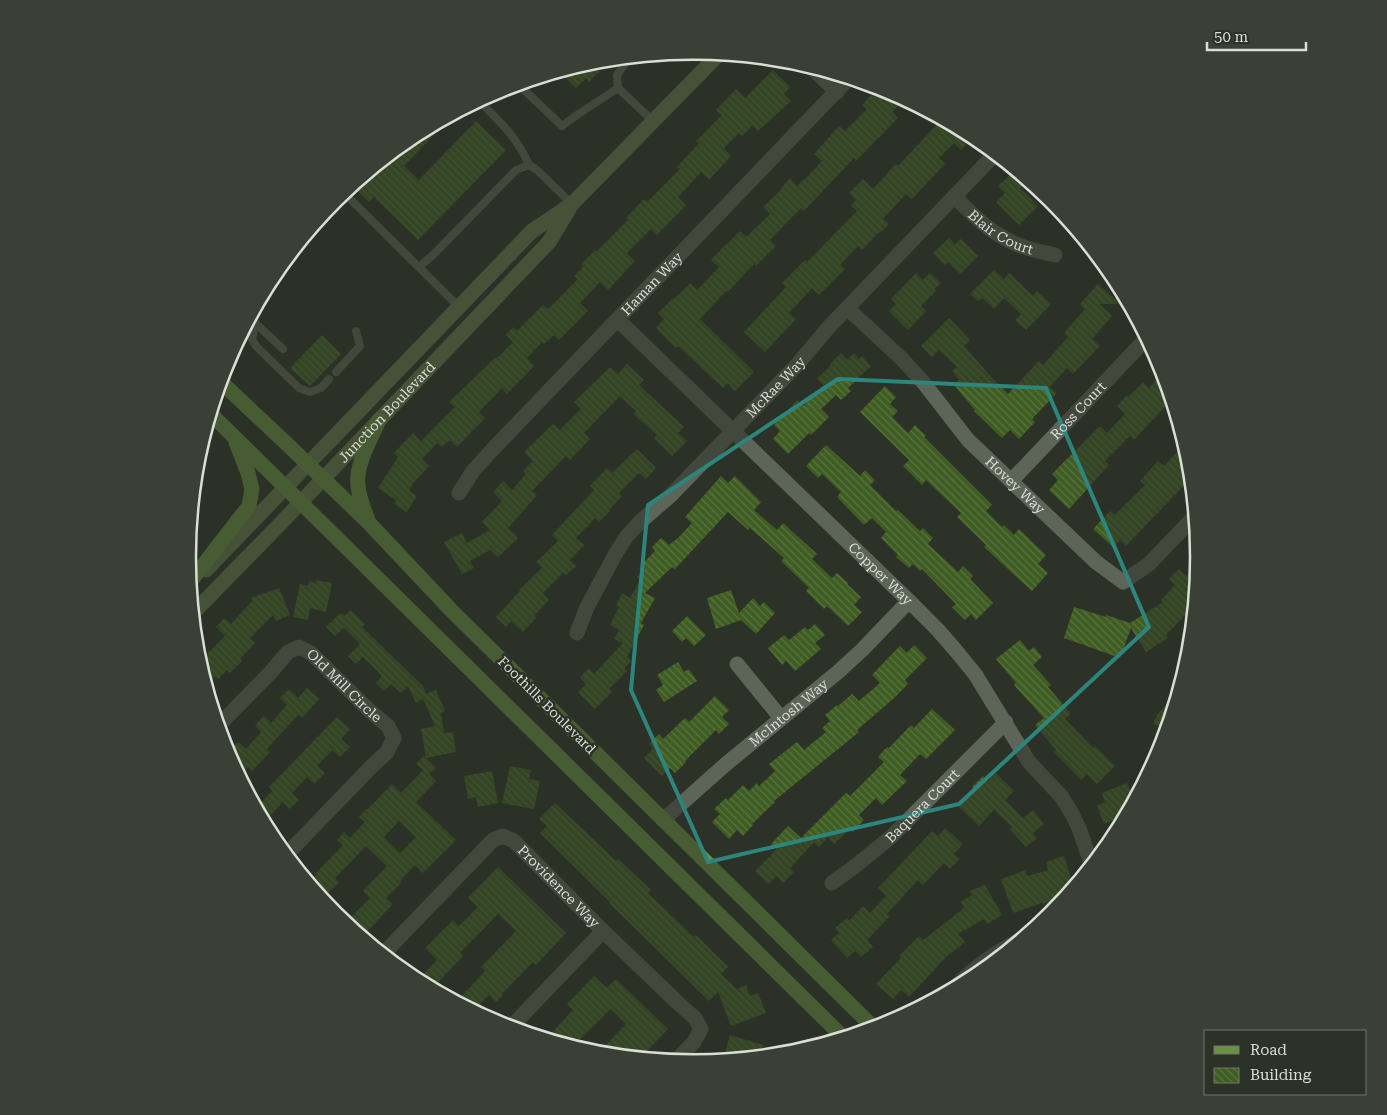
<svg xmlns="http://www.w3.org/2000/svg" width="1387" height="1115" viewBox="0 0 1387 1115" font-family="'Roboto Serif',serif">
  <defs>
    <pattern id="building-back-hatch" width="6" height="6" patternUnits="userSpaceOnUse" patternTransform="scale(1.25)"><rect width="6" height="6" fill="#3f5d22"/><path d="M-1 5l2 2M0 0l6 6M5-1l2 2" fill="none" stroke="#5a7441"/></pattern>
  </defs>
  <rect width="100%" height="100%" fill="#2c3227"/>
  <path fill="url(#building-back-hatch)" fill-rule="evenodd" d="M611,59L589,82L586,78L576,88L560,72L595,61Z
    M773,70L790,87L784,94L791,101L758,131L752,126L742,136L739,133L724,148L731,156L709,180L701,172L678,197L686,205L657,235L651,229L627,253L635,261L608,290L600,282L580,303L588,311L559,340L554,335L544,344L542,342L527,358L534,366L507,394L502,388L479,412L485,418L457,447L450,440L442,447L437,443L422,459L429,466L414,482L409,491L417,496L407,512L394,504L396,500L378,488L398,457L394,453L413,433L421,441L455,407L449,402L496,357L497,358L513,342L506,335L513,327L517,331L543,305L548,309L578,279L574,276L583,267L581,264L595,250L596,252L628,220L626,218L644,199L647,202L680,169L677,167L699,143L696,141L722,115L716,110L736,89L745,98Z
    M879,87L888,90L905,99L892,112L898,118L856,161L854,158L804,211L801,208L770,240L776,246L756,266L754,264L728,292L726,291L700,319L754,372L735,391L728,383L723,388L678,346L676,348L656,328L664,319L658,313L672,299L673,300L690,283L697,290L719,267L711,260L725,245H726L740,231L746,237L770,214L763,207L782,189L781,188L790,178L797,186L808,176L822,161L814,154L839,126L845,131L867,109L862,105Z
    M448,118L449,119L404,166L419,180L476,121L506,150L418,240L374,197L369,202L352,186L412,136Z
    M942,119L974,136L961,150L954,143L939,158L945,164L912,199L906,194L883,219L889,224L880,233L879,232L862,250L858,246L840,265L845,269L819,295L812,288L803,298L789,313L796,319L765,352L744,332L786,287L782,283L805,260L807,262L857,211L851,205L856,200L849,193L863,179L873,189L896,164L898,166Z
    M1012,173L1023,185L1020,188L1038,206L1019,225L996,202L1005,193L998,186Z
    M949,238L955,244L961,239L978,256L960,274L948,262L945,265L933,253Z
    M994,270L1004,279L1009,273L1033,296L1037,291L1051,304L1026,330L1015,320L1021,314L1004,298L994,309L982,298L978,301L970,294Z
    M916,273L923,280L930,273L941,283L934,289L936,291L921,306L926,311L908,330L889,311L896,304L891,299Z
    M1115,277L1129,304H1099L1112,316L1092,339L1100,346L1073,374L1067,368L1050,387L1057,393L1032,419L1035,422L1019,439L1010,430L1002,438L974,411L975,410L954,385L959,380L952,371L957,367L939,350L932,357L921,346L949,318L970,340L964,346L992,378L1008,394L1039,361L1043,365L1068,337L1064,333L1085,309L1080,304L1098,284L1115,299Z
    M322,335L341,354L310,386L290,368Z
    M841,353L847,360L854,353L859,359L862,356L871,366L848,388L851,391L841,400L836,395L821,409L829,417L811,435L809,433L788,454L773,439L780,431L774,425L797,400L803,406L823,385L817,379L831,365L830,364Z
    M627,364L644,380L639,385L684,427L678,433L687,441L672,456L654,438L657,435L633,414L636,411L620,396L584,433L590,439L570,460L566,456L532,491L537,495L508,528L518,538L498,557L490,550L470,561L474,568L462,574L444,542L462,533L467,543L490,530L482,522L502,501L493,492L503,481L512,490L526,474L523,471L533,461L524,452L553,424L560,430L581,409L574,402L610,367L618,374Z
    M1165,376L1172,399L1134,440L1130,436L1105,461L1109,465L1069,509L1049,490L1058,480L1052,474L1100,426L1107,433L1125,414L1117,406L1127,395L1128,397L1143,382L1149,388L1156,380L1160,383Z
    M885,386L896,397L890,404L898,411L892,417L908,433L915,425L926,436L924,437L992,505L986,511L1002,527L1004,525L1014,535L1019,529L1046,555L1038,564L1048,573L1032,591L984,547L986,545L957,517L961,513L926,480L922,485L903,466L909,460L860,412Z
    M1185,443L1190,459L1192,477L1126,546L1120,540L1113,547L1093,529L1110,511L1115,515L1145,485L1140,481L1158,461L1164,466Z
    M826,445L860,476L865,470L875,480L870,485L896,511L898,510L920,531L923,528L933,538L928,544L958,572L963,566L973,576L970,579L993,603L976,620L971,614L965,620L952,607L956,604L922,569L920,571L913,564L909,568L896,557L898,555L881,538L886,532L872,518L864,525L837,497L841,492L822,474L818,478L806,466Z
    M637,449L656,468L646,479L639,473L619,493L622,496L609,510L610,511L599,522L595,518L576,538L584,545L570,560L576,566L566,575L563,573L543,593L549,600L534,616L536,618L523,632L511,621L506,627L496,617L520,591L519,590L542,568L536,562L558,541L552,535L594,490L590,486L607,468L612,473Z
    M721,476L728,483L735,476L761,502L754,510L777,530L783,523L817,554L812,559L832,578L837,573L848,583L847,584L861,597L854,605L862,612L848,626L827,606L824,609L806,591L809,588L781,561L784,558L750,528L748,530L728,512L675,569L672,567L645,593L655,598L641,623L644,625L627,657L631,661L624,669L627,671L609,689L612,692L595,709L578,692L586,684L580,677L589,668L594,674L623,643L614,639L619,630L610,625L619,607L616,605L622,593L630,598L640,580L637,577L645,569L641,565L655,551L652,547L661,538L669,545L678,538L692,523L685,517Z
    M1199,562L1195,605L1166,635L1168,638L1146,652L1131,628L1120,658L1064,638L1074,607L1106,617V615L1130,623L1163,602L1161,600L1175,585L1169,579L1179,569L1186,576Z
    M316,580L332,583L326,612L310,608L308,620L293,617L300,584L308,586L309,581L315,583Z
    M279,588L290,615L276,621L273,615L250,638L255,643L240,659L242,661L230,673L227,670L218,679L215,676L206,685L199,662L225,636L216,627L224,618L231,624L252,601L251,598Z
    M731,590L739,613L753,598L760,606L764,602L775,613L756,634L741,620L716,629L707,598Z
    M351,610L365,624L362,627L423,686L426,694L436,690L445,711L441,713L444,733L453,732L456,752L426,758L421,729L435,726L423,699L416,703L408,686L401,693L391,684L384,691L376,683L382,676L363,657L356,664L348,656L360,644L344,628L335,636L326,627L339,614H343L344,616Z
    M687,616L706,635L694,646L686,638L682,642L672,631Z
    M815,624L825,635L815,643L821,649L795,671L786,661L782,665L768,648L784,635L789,640L805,627L808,630Z
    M1020,640L1029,651L1034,647L1042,657L1033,665L1051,685L1048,687L1071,714L1065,719L1093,748L1095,746L1115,766L1097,784L1087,774L1081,780L1054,752L1056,750L1035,725L1044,718L1014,685L1016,683L996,659Z
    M914,645L927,658L905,680L908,684L893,699L857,730L859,732L774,801L775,802L752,824L753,825L743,836L737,830L729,839L712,822L720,814L714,809L726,798L728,800L743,785L749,791L757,783L759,786L775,771L769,764L797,742L804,750L826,732L822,728L830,721L825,715L837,705L838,706L852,694L859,701L880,683L872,675L889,657L900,646L907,653Z
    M678,662L684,672L689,669L697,681L664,702L656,690L663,685L657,675Z
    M307,688L319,699L302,718L298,715L267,749L270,752L252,771L248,767L239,776L227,754L238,742L246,749L261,732L255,725L264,716L271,723L287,705L280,698L289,689L298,698Z
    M1180,690L1168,730L1153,724L1157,715Z
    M715,696L729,710L722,717L729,724L719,734L716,730L685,761L686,762L675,773L670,768L662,776L644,758L653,749L649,744L659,734L663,739L685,718L689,722Z
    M932,709L955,730L926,759L920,754L900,775L907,781L882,805L876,798L859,815L864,820L852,833L849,830L834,844L828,837L819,847L814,842L790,868L794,872L783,883L777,876L768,884L755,871L777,849L771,844L788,826L801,838L846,793L850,796L884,762L878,757L887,747L889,748L911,725L914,728Z
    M337,717L350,729L341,739L350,747L340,757L332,750L317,766L325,773L314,784L307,777L292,793L299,800L290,809L283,802L264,822L256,808L272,791L269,787Z
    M424,756L436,768L429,774L436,781L416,802L456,840L423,873L415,865L400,881L401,883L386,898L393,904L362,937L346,922L370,898L363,891L387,866L366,846L335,878L339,882L322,899L309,883L317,874L316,873L343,845L337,840L344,832L350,838L365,822L359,817L367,809H368L392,784L401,793L423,770L416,764ZM399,821L416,837L400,853L384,837Z
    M510,766L531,770L529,779L540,781L534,809L502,803Z
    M492,771L498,803L478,807L476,797L468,799L464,776Z
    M996,773L1014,791L1005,800L1023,818L1033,810L1044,824L1033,833L1037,838L1026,847L1010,829L1012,827L994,810L979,826L959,807L975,790L972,787L983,776L988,781Z
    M1127,783L1135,801L1127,814L1104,824L1097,806L1105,802L1102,793Z
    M555,803L616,861L618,859L651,890L648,893L694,937L696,935L728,967L721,974L737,989L746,985L750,996L758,993L766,1013L731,1026L718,992L709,1001L644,937L609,903L610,902L540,833L547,826L539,819Z
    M945,828L963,844L954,854L959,859L950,869L944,863L923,885L918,880L887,914L890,916L867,940L873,947L861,957L855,951L847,958L831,940L839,933L835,928L847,918L849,921L863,906L870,913L886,896L878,888L932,831L938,836Z
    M1064,856L1074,888L1071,891L1054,896L1055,900L1042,904V903L1013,913L1001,879L1025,870L1027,876L1048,870L1046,862Z
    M498,867L566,933L536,965L533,962L502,994L503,995L496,1002L489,995L475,1010H471L456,1002L485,971L481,967L516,931L498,914L460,953L463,956L432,989L417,981L437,960L425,948L453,920L459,926L478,907L468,898Z
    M985,885L1002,915L987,924L984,919L958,934L965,942L946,957L909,997L901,990L893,999L876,984L901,958L899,956L919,936L923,940L964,908L961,901L972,895L969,891Z
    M594,976L607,988L616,979L668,1029L640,1058L597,1054L626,1024L611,1009L579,1040L577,1038L569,1046L546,1039L573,1010L567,1004Z
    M730,1035L763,1045L759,1057L743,1059L725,1053Z"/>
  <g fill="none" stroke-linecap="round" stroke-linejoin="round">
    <path stroke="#5d6458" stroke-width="8" d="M629,58L617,75L618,88L653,121
      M518,84L562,126L577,115L618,88
      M479,101C500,122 517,137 529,165
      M344,193L459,307
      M419,267L433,255L516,170L529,165L537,170L572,204
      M250,318L283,349
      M255,323L252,339L256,346L299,388L310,392L321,388L329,379
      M336,372L360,346L356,331"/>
    <g stroke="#5d6458" stroke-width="15">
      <path d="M811,67L837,92"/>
      <path id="s1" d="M954,196C970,212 986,229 1006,239C1021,248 1038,251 1055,255"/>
      <path id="s2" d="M847,308L902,359L923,382L968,440L1096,562L1123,582L1149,564L1196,515"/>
      <path id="s3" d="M618,320L909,601L938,630L957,652L975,674L1029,762L1061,796L1071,812L1079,828L1092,866"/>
      <path id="s4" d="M1012,480L1145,340"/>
      <path id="s5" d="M459,493L473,471L493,449L849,78"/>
      <path id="s6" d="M577,633L587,607L616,553L627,536L640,522L671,495L796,366L828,328L995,154"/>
      <path d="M737,664L781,718"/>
      <path id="s7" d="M218,726L270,673L288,652L299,647L311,653L371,712L388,726L394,738L387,752L371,767L286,855"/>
      <path id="s8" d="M663,820L726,764L838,672L862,650L909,601"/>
      <path id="s9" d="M832,883L854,867L891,837L1006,722"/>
      <path id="s10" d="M383,954L493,840L503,836L514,841L603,931L678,1003L695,1018L701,1029L694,1042L675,1062"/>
      <path d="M951,991C975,966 997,951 1027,936"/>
      <path d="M510,1028L603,931"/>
    </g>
    <g stroke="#647a4e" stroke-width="15">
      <path d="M206,570L532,231L572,204L719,54"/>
      <path id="s11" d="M193,613L281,523L549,242L569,209"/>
    </g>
    <path stroke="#6b9145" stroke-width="15" d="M220,381L288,445L369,523L451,610L875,1029
      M211,414L844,1038
      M368,520C364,509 359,498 358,486C355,465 371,439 379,420
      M190,582L249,506L252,489L248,473L236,442"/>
  </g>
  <path d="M0 0H1387V1115H0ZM838,379L1046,388L1149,627L959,804L708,862L631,690L648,505Z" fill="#2c3227" fill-opacity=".55" fill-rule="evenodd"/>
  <path fill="none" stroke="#2d867e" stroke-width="4" stroke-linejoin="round" d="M838,379L1046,388L1149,627L959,804L708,862L631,690L648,505Z"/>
  <g text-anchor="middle" stroke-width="5" stroke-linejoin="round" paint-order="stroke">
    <g font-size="14" fill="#daded7" stroke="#2c3227">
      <text dy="5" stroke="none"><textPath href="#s1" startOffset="60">Blair Court</textPath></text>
      <text dy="5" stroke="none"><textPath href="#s5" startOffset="285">Haman Way</textPath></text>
      <text dy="5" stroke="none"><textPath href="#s6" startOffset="320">McRae Way</textPath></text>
      <text dy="5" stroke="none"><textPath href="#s4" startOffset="96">Ross Court</textPath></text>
      <text dy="5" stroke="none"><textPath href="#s11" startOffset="279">Junction Boulevard</textPath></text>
      <text dy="5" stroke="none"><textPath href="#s2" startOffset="245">Hovey Way</textPath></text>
      <text dy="5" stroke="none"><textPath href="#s3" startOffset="365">Copper Way</textPath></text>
      <text dy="5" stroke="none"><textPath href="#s7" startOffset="174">Old Mill Circle</textPath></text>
      <text transform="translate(547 705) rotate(45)" y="5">Foothills Boulevard</text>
      <text dy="5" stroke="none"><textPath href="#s8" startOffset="165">McIntosh Way</textPath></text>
      <text dy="5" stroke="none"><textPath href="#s9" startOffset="119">Baquera Court</textPath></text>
      <text dy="5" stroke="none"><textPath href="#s10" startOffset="245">Providence Way</textPath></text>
    </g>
  </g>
  <path d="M0 0H1387V1115H0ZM196 557a497 497 0 1 1 994 0a497 497 0 1 1-994 0Z" fill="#3a4035" fill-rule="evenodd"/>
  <path fill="none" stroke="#daded7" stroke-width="2.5" d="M196 557a497 497 0 1 1 994 0a497 497 0 1 1-994 0Z"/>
  <rect x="1204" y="1030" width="162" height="65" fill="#2c3227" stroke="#72776d"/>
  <rect x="1214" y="1046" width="25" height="8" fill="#6b9145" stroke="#72776d"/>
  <text x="1250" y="1055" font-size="15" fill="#daded7">Road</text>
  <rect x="1214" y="1068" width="25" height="15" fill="url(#building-back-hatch)" stroke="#72776d"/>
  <text x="1250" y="1080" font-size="15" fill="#daded7">Building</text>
  <path d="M1207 42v8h99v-8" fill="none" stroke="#daded7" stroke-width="2.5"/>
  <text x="1214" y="42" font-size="15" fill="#daded7" stroke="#2c3227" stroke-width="4" paint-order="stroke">50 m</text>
</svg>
